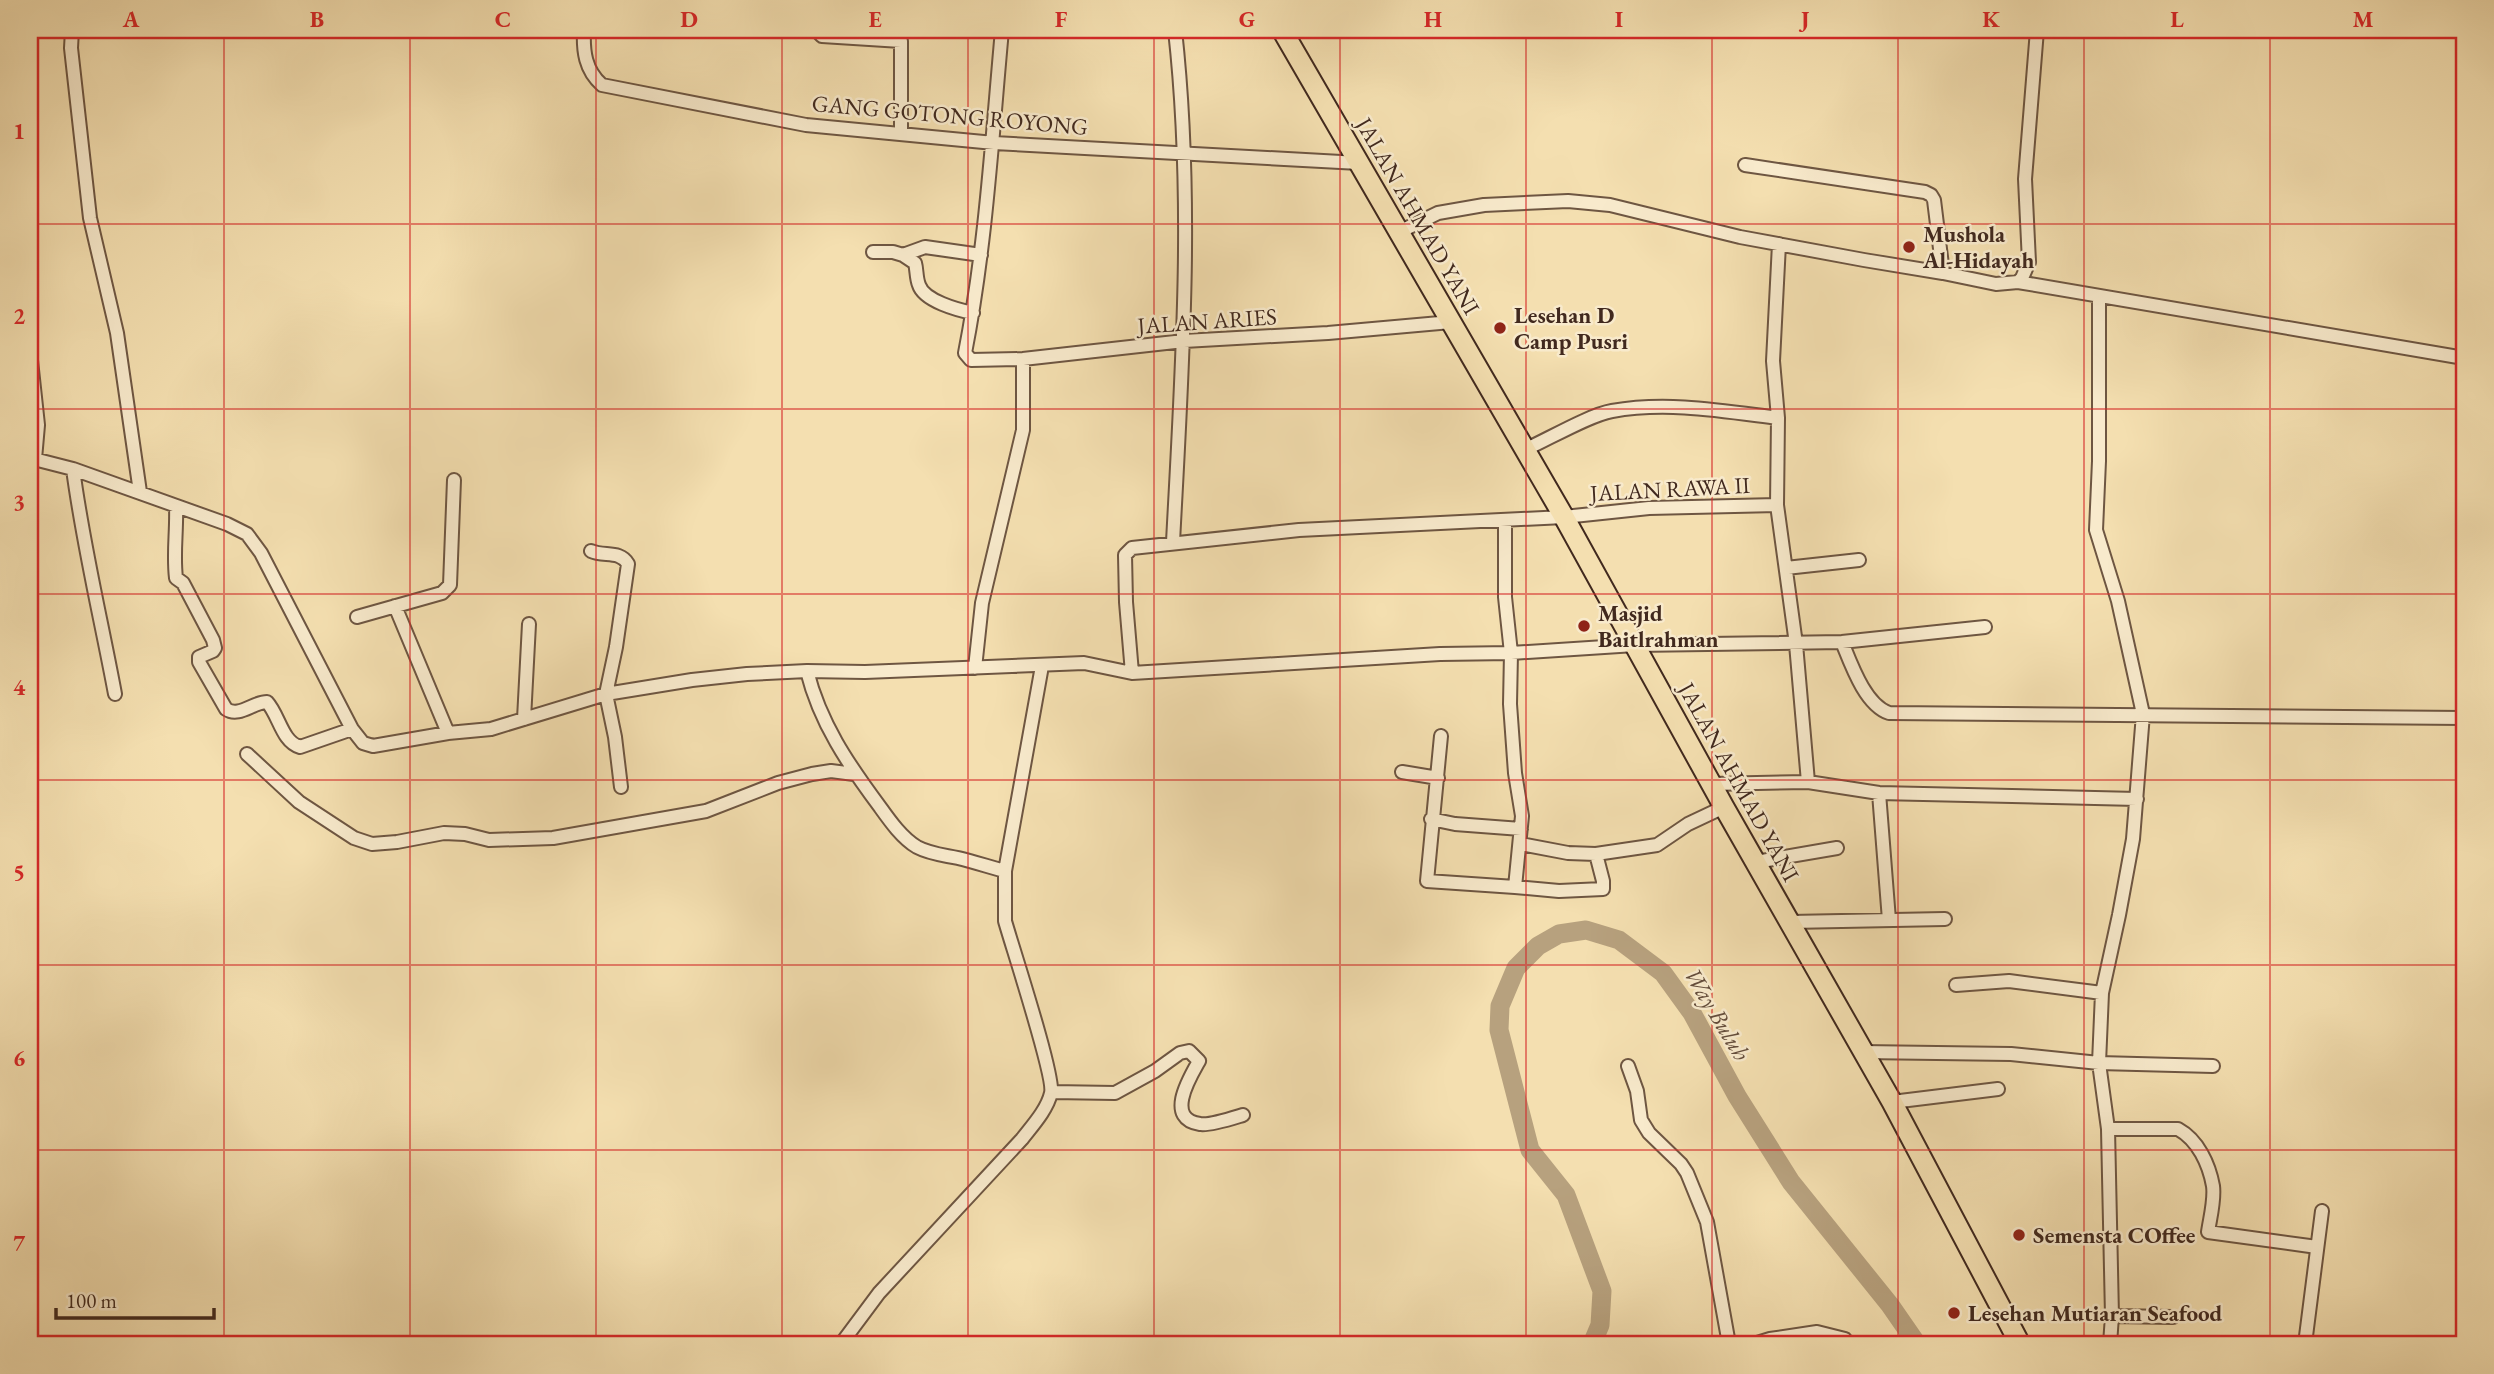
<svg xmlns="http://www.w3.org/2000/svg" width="2494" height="1374" viewBox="0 0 2494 1374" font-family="'EB Garamond',serif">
  <rect width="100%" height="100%" fill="#f4dfb0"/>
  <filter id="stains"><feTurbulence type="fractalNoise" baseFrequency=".00286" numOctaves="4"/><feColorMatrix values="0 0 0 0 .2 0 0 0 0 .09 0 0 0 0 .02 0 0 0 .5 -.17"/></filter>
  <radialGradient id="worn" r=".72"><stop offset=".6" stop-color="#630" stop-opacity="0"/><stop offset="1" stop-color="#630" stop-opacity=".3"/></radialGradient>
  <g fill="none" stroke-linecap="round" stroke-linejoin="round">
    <path stroke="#b7a17e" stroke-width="19" d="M1592,1344L1600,1325L1602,1291L1566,1195L1530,1150L1499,1030L1500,1006L1516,968L1538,946L1559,934L1586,930L1619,940L1663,973L1692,1013L1737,1096L1791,1182L1890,1305L1917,1344"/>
    <g stroke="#6e5642" stroke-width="16">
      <path id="minor" d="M72,30L71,48L90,218L117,333L140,492
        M584,30C583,51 585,70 602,85L806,125L994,143L1359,163
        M816,30L822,36L901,41V133
        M1002,30C992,138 986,246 965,353L971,360L1023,359L1184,341L1328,333L1451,322
        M1745,165L1925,192L1931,195L1934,200L1943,273
        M1399,232L1438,213L1484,205L1568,201L1610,205L1740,237L1864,260L1943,273L1996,284L2018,282L2022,278L2029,262L2025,179L2037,30
        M1779,244L1773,361L1778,418L1777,505L1796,644L1808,782
        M873,252H893L903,255L925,247L981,255
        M903,255L915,263C917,270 916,278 919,285C924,301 958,310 973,313
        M2018,282L2464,358
        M2099,296V461L2096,530L2118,601L2143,714L2133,839L2119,915L2102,993L2099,1063L2108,1129L2112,1316L2110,1344
        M30,351L38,425L35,459
        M1524,450C1547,440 1589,415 1612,411C1667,401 1723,411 1778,418
        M30,458L73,469L227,524L247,534L261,553L352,729L363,743L373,746L448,733L491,729L606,694L692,680L747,674L807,671L865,672L1084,663L1132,673L1440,654L1511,653L1635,645L1842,642L1985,627
        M73,469C83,545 101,619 115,694
        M176,506C177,532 173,553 176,578L183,583L213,640L215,648L213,651L199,657V662L226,709C239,718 253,702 267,702C279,715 282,742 300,747L352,729
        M1173,542C1182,370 1194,201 1175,30
        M591,551C604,557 620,550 628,564L616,647L606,694L615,737L621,787
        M1786,568L1859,560
        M395,606L448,733
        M357,617L442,593L450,585L454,480
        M1842,642C1851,664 1865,705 1889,713L2464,718
        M975,668L982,603L1023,430V359
        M807,671C820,723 848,764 880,807C890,821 902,838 917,847C930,854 944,855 958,858C974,862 990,867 1005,871
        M1132,673L1126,602L1125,555L1132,548L1299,530L1564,517L1649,508L1777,505
        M524,719L529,624
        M1441,736L1427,881L1515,887L1522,816L1515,773L1510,704L1511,653L1505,597V520
        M247,754L299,802L354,838L372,844L397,842L444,833L465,834L489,840L553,838L706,811L778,783L812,774L831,771L854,774
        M1402,772L1438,778
        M1711,784L1808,782L1879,793L2137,799
        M1879,793L1889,920
        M1431,819L1455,824L1521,829
        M1521,844L1568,853L1596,854L1657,845L1688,824L1724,807
        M1756,862L1837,848
        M1515,887L1559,891L1603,889V881L1596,854
        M1790,922L1945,919
        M1956,985L2009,981L2102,993
        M1862,1052L2011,1054L2099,1063L2213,1066
        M1628,1066L1637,1091L1641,1120L1649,1133L1681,1164L1687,1173L1707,1222L1729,1344
        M1052,1092L1115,1093L1155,1071L1180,1053L1189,1051L1199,1061C1190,1077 1164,1119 1200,1124C1209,1126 1233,1118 1243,1115
        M1892,1102L1998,1089
        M2108,1129H2178C2198,1140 2209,1164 2213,1186C2215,1200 2210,1218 2208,1232L2317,1247
        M2112,1316L2173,1317
        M841,1344L879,1293L1022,1139C1032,1126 1047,1110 1051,1093C1055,1077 1012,946 1005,921V871L1042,666
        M1754,1344L1770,1339L1817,1332L1845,1339
        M2305,1344L2322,1211"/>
    </g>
    <g stroke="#41291e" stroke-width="23">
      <path id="trunk" d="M1282,30L1564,517L1724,807L1892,1102L2020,1344"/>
    </g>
    <use href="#minor" stroke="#f8eacc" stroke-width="12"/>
    <use href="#trunk" stroke="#f4dfb0" stroke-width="19"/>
  </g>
  <path fill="none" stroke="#d62828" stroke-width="2" stroke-opacity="0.55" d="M224,30V1344M410,30V1344M596,30V1344M782,30V1344M968,30V1344M1154,30V1344M1340,30V1344M1526,30V1344M1712,30V1344M1898,30V1344M2084,30V1344M2270,30V1344M30,224H2464M30,409H2464M30,594H2464M30,780H2464M30,965H2464M30,1150H2464"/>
  <g fill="#8f2418" stroke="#f8eacc" stroke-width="2.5">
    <circle cx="1909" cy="247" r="7"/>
    <circle cx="1500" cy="328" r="7"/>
    <circle cx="1584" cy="626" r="7"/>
    <circle cx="2019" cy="1235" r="7"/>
    <circle cx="1954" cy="1313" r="7"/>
  </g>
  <g text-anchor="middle" stroke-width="5" stroke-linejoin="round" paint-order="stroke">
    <g font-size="23" fill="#41291e" stroke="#f8eacc">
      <text transform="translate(950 115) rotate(5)" y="8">GANG GOTONG ROYONG</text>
      <text transform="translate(1418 216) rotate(60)" y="8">JALAN AHMAD YANI</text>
      <text transform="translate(1207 321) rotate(-4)" y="8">JALAN ARIES</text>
      <text transform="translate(1670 489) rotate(-3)" y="8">JALAN RAWA II</text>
      <text transform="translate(1739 782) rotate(61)" y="8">JALAN AHMAD YANI</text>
    </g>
    <g font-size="23" font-weight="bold" fill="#41291e" stroke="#f8eacc" text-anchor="start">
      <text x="1923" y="242">Mushola<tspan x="1923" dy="26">Al-Hidayah</tspan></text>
      <text x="1514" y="323">Lesehan D<tspan x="1514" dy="26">Camp Pusri</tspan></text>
      <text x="1598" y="621">Masjid<tspan x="1598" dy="26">Baitlrahman</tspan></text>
      <text x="2033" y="1243">Semensta COffee</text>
      <text x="1968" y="1321">Lesehan Mutiaran Seafood</text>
    </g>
    <g font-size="24" font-style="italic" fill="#644d3b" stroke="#f8eacc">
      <text transform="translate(1717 1014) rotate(59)" y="8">Way Buluh</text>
    </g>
  </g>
  <rect width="2494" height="1374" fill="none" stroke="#f4dfb0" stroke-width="77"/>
  <path d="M56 1308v10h158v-10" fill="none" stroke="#41291e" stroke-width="3.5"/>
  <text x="66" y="1308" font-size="21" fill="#41291e" stroke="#f8eacc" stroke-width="5" paint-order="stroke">100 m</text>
  <rect x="38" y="38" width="2418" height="1298" fill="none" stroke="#d62828" stroke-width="2.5"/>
  <g font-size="23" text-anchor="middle" font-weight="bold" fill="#d62828">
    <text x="131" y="27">A</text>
    <text x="317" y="27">B</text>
    <text x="503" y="27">C</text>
    <text x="689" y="27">D</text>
    <text x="875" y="27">E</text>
    <text x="1061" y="27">F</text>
    <text x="1247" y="27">G</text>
    <text x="1433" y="27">H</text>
    <text x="1619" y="27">I</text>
    <text x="1805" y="27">J</text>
    <text x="1991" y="27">K</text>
    <text x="2177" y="27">L</text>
    <text x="2363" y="27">M</text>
    <text x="19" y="139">1</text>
    <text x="19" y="324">2</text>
    <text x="19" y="510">3</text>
    <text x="19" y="695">4</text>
    <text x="19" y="880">5</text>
    <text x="19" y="1066">6</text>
    <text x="19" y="1251">7</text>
  </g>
  <rect width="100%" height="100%" filter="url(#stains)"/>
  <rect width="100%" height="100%" fill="url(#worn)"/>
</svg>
